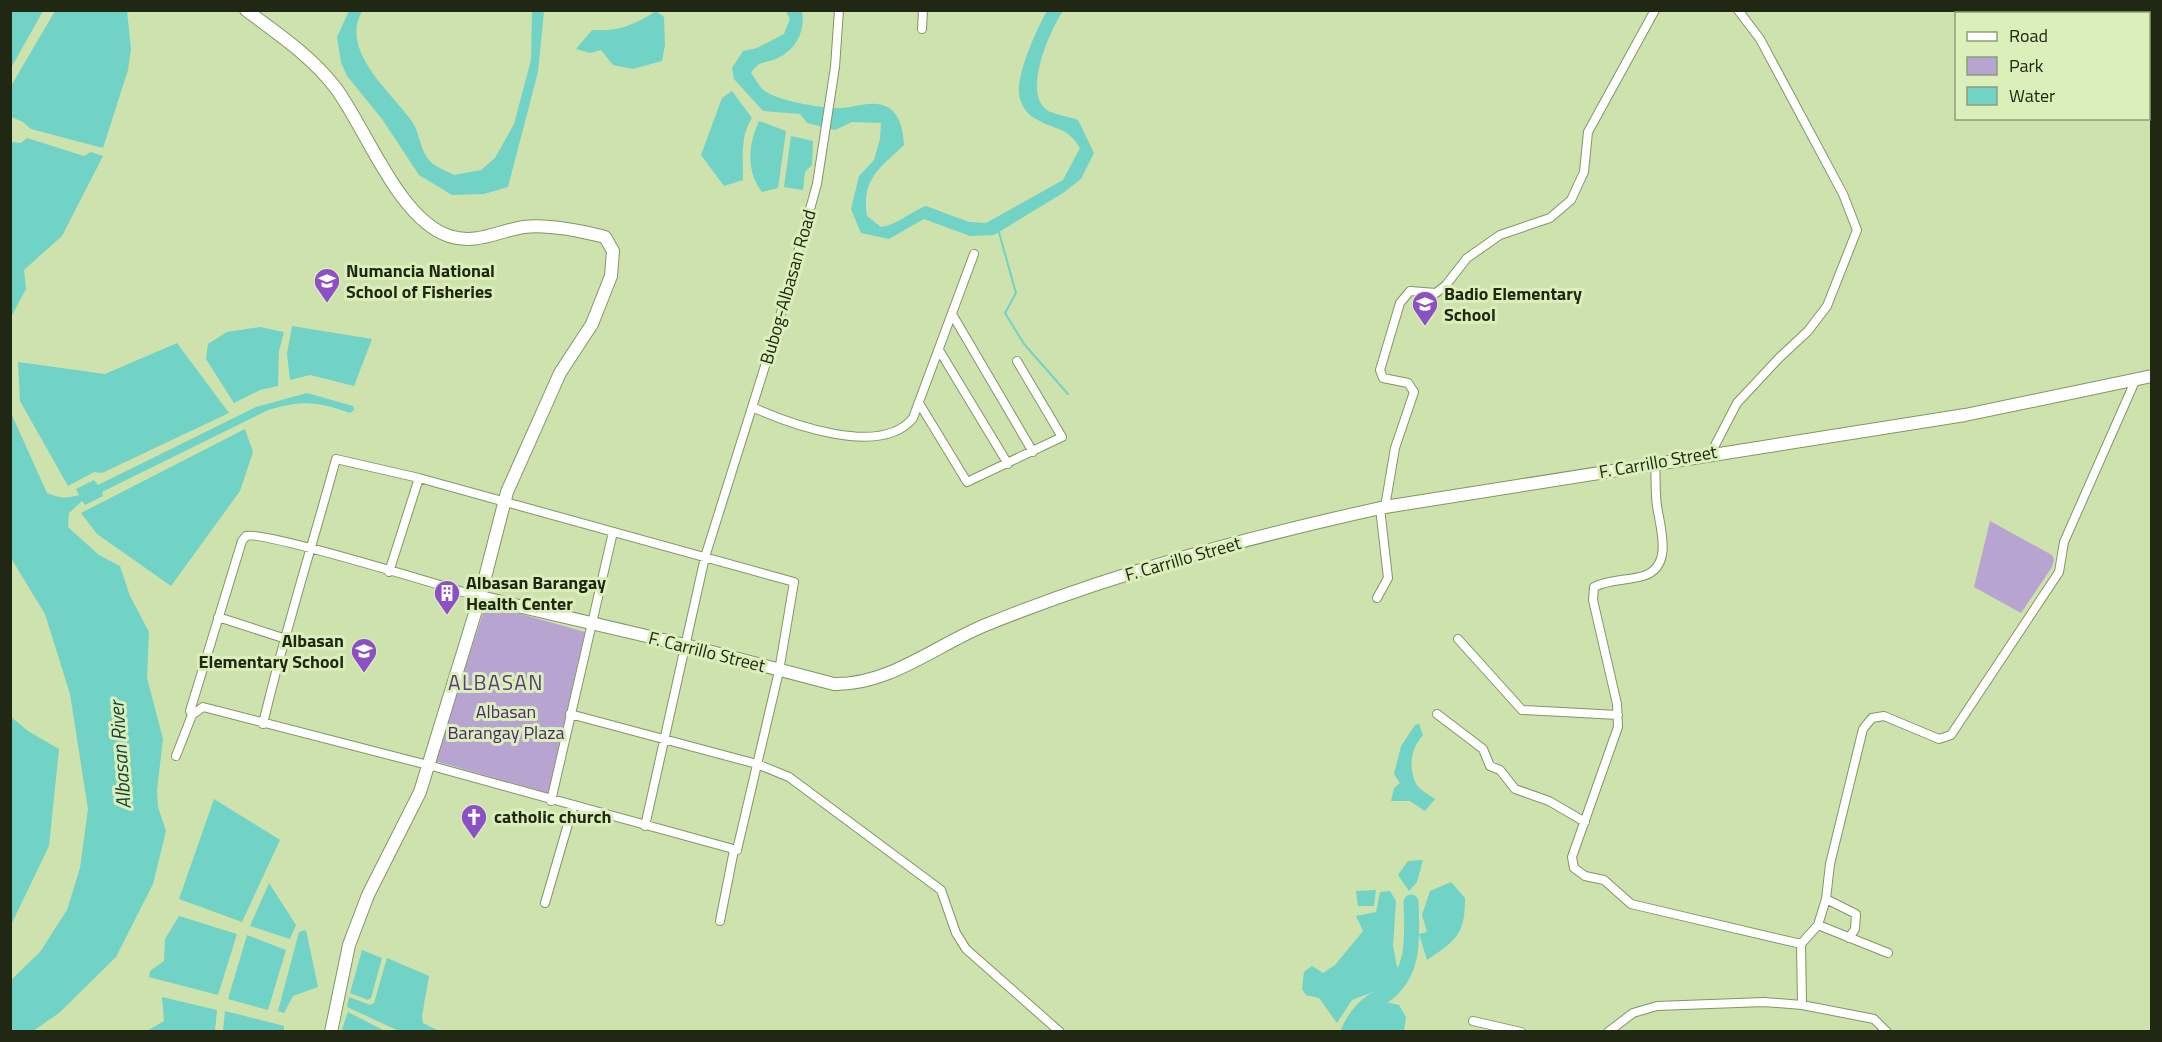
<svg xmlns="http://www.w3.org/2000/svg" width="2162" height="1042" viewBox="0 0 2162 1042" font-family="'Titillium Web',sans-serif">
  <rect width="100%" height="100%" fill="#cee2ae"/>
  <path fill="#b8a4d1" d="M1990,521L2052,555L2054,560L2052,567L2021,613L1974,587Z
    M486,604L585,632L548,793L435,761Z"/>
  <path fill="#71d2c6" d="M11,10L43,11L11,68L10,11Z
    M55,11H127L131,49L128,70L103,148L31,129L23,122L11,117V86Z
    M349,11H362C339,52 393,93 413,123C420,134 420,151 430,161C435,167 447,171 454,175L481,170L495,158L514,124L531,60L532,11H544L538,72L508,187L484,194L452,195L419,175L382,119L347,76L341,62L337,37Z
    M656,11L664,17L665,45L662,61L633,69L613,65L601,50L590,53L576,49L592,30C618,32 634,25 656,11Z
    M786,11H802C805,30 798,48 778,58C766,64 760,59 751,73C755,78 758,84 762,89C775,101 825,109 843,108C857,107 875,99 889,108C901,116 903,132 904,145C880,168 861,179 867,216L881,227C897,225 910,212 926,206L969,222L986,223L1063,180L1080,148C1067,126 1056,131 1036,119C1026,114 1020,104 1019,93C1017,73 1037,28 1047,11H1063C1050,30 1022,93 1047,110C1054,115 1069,116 1078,120L1094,153L1081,179L1063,193L994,235L970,236L924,219L889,239L861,233L851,209L859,176L874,160L880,139L881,123L852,122L835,130L807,123L800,114L763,111L734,79L732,68L743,51L757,48L784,34L790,19Z
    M732,91L752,118C740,136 743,158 743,180L724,186L701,155L722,98Z
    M759,121L786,131L778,188L762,192C746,171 748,145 759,121Z
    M791,136L813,141L812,165L805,172L803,190L784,187Z
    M27,138L84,156L91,152L103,156L62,236L24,270L26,289L11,317V142L21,143Z
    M292,326L372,339L354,386L310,375L290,380L287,354Z
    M260,327L284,332L279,351L278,386L260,390L234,403L206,359L208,344L227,332Z
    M177,343L229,413L102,473L94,472L68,486L20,401L18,362L105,374Z
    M307,393L353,406L354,410L350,413C316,401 300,400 266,411L102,492L103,496L85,505L82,501L69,513L68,527L99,555L120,566L130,596L149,632L147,678L163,739L157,790L158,807L166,831L153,884L116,957L59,1013L33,1031H11V980L40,952L67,910L80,868L88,809L70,694L45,614L11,558V413L47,493C60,498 66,499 79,495L76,489L94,480L98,485L256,407Z
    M245,429L253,452L240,491L171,586L97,534L81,513Z
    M11,717L28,731L59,749L49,846L11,925Z
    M1419,724L1423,735C1411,748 1408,767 1416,784C1420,790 1429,795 1435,799L1425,811L1410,801H1391L1394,788L1400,783L1394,774L1401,746L1415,725Z
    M214,799L280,840L242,922L179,899Z
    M1423,860L1417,882L1409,891L1398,875L1408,861Z
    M1451,882L1465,898C1465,934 1457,940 1427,960L1419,934L1427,932L1422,915L1430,891Z
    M269,883L296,925L290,939L250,926Z
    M1376,890L1374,906H1358L1356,891Z
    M1390,891L1396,901L1393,946L1398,972L1386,987L1352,1000L1337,1023L1319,998L1306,995L1302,989L1304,972L1312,966L1323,973L1335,965L1363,931L1356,916L1376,912L1380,892Z
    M179,916L237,934L218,995L149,977L150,971L164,961L165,939Z
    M306,930L318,987L293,996L284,1013L278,1011L299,932Z
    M247,935L286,950L268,1010L228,999Z
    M362,950L382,958L371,998L368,1000L350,993Z
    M387,958L429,976L422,1016L423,1023L439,1031H399L347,1007L349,997L370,1005L374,1003Z
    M162,997L217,1010L215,1031H147L164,1021Z
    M1375,1000L1399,1005L1406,1017L1404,1031H1354Z
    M225,1011L284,1026V1031H223Z
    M348,1012L385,1031H344L342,1029Z"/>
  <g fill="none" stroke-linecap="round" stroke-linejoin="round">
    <path stroke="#71d2c6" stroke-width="2" d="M998,229L1016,293L1005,313L1024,344L1068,394"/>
    <path stroke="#71d2c6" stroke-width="15" d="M1348,1032C1354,1018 1362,1008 1374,1000C1378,997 1383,997 1387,994C1416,970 1412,936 1411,902"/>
    <g stroke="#839564" stroke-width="10">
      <path id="street" d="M922,29L923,10
        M952,314L1033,452
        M939,350L1008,464
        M919,403L967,482L1062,437L1017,361
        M752,407C790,424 881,458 913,418L974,254
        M1711,453L1737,403L1780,357L1808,331L1827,306L1857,230L1843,194L1760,39L1738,10
        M1655,463C1656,477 1655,492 1657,506C1660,527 1674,567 1643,576C1626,581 1610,579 1594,587L1593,600L1617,704L1618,727L1572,857L1574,868L1585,876L1604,880L1631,904L1801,944
        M1385,507L1395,448L1414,392L1408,383L1383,378L1380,370L1400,303L1410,291L1436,293L1446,285L1467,258L1500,235L1550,218L1571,200L1584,172L1588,132L1655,10
        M389,572L419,478
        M1377,598L1388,578L1380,508
        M218,617L283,638
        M1458,639L1522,710L1618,715
        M570,714L757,764L789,777L941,890L956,933L966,949L1060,1032
        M1437,714L1483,749L1490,766L1500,770L1515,789L1549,801L1585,822
        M263,724C284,634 312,547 336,459L419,478L794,582L779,671L737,850L428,765L203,707L192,715L190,711L242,541L246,536C262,530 449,588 480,597
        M176,756L192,715
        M551,801L613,532
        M645,826L705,557L776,331L817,184L835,67L839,10
        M1826,899L1856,914L1855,929L1849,938
        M545,903L573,807
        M720,921L734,850
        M1818,925L1888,953
        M1473,1021L1521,1032
        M1608,1032L1633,1013L1657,1006L1764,1002L1802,1005
        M1887,1032L1874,1019L1802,1005L1801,944L1818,925L1826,899L1830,864L1863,729L1872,718L1884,716L1939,739L1951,735L2059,572L2064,542L2136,379"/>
    </g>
    <g stroke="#839564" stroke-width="14">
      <path id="secondary" d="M246,10C278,34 310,55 335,87C366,128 398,219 449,236C477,245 497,231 524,227C549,224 581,231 605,237L613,251L611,276L592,324L560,373L507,492L480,597L420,792L368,895L349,945L331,1032
        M480,597L685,645L834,684C891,685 937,644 988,624C1116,572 1250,537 1385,507L1965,415L2152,376"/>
    </g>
    <use href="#street" stroke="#fff" stroke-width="8"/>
    <use href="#secondary" stroke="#fff" stroke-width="12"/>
  </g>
  <defs>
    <g id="school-pin" transform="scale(1.35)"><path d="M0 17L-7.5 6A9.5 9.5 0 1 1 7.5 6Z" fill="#8d4fc5" stroke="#dbefbb"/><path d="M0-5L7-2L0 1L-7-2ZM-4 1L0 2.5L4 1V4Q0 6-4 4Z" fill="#fff"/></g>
    <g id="building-pin" transform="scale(1.35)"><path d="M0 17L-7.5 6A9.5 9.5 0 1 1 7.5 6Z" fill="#8d4fc5" stroke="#dbefbb"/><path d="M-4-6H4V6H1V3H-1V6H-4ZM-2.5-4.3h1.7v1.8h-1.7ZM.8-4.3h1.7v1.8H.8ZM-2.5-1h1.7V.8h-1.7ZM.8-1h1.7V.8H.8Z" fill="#fff"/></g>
    <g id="church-pin" transform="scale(1.35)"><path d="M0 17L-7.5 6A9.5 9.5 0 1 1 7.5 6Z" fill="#8d4fc5" stroke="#dbefbb"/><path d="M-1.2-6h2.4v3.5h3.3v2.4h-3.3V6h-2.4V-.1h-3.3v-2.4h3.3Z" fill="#fff"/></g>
  </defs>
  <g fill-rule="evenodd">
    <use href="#school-pin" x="327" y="281"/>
    <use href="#school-pin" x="1425" y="304"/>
    <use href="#building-pin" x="447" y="593"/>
    <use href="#school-pin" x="364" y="651"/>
    <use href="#church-pin" x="474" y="817"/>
  </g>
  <g text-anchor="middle" stroke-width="6" stroke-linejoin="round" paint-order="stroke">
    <g font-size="18" font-weight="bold" fill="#202713" stroke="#dbefbb" text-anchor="start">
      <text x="346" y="277">Numancia National<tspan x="346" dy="21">School of Fisheries</tspan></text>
      <text x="1444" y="300">Badio Elementary<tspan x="1444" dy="21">School</tspan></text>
      <text x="466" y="589">Albasan Barangay<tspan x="466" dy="21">Health Center</tspan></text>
      <text x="344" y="647" text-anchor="end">Albasan<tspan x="344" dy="21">Elementary School</tspan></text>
      <text x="494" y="823">catholic church</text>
    </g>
    <g font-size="18" fill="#202713" stroke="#dbefbb">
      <text transform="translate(788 287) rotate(-74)" y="6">Bubog-Albasan Road</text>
      <text transform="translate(1658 462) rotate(-10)" y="6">F. Carrillo Street</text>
      <text transform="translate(1183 559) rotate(-16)" y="6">F. Carrillo Street</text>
      <text transform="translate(707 652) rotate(14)" y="6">F. Carrillo Street</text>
    </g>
    <g font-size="18" fill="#4c256f" stroke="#dbefbb">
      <text x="506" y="718">Albasan<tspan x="506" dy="21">Barangay Plaza</tspan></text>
    </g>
    <g font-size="20" font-style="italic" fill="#123f3a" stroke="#dbefbb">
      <text transform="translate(120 755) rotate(-94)" y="7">Albasan River</text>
    </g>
    <g font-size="21" letter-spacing="1.5" fill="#5b3d79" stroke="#dbefbb">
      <text x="496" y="690">ALBASAN</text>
    </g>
  </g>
  <rect width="2162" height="1042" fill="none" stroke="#202713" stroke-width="24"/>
  <rect x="1955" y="12" width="195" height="108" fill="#dbefbb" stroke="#909f78" stroke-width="1.5"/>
  <rect x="1967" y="32" width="30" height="9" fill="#ffffff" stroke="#909f78" stroke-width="1.5"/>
  <text x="2009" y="42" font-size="18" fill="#202713">Road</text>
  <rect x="1967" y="57" width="30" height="18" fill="#b8a4d1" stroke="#909f78" stroke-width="1.5"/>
  <text x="2009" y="72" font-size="18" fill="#202713">Park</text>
  <rect x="1967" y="87" width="30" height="18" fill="#71d2c6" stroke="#909f78" stroke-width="1.5"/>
  <text x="2009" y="102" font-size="18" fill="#202713">Water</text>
</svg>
